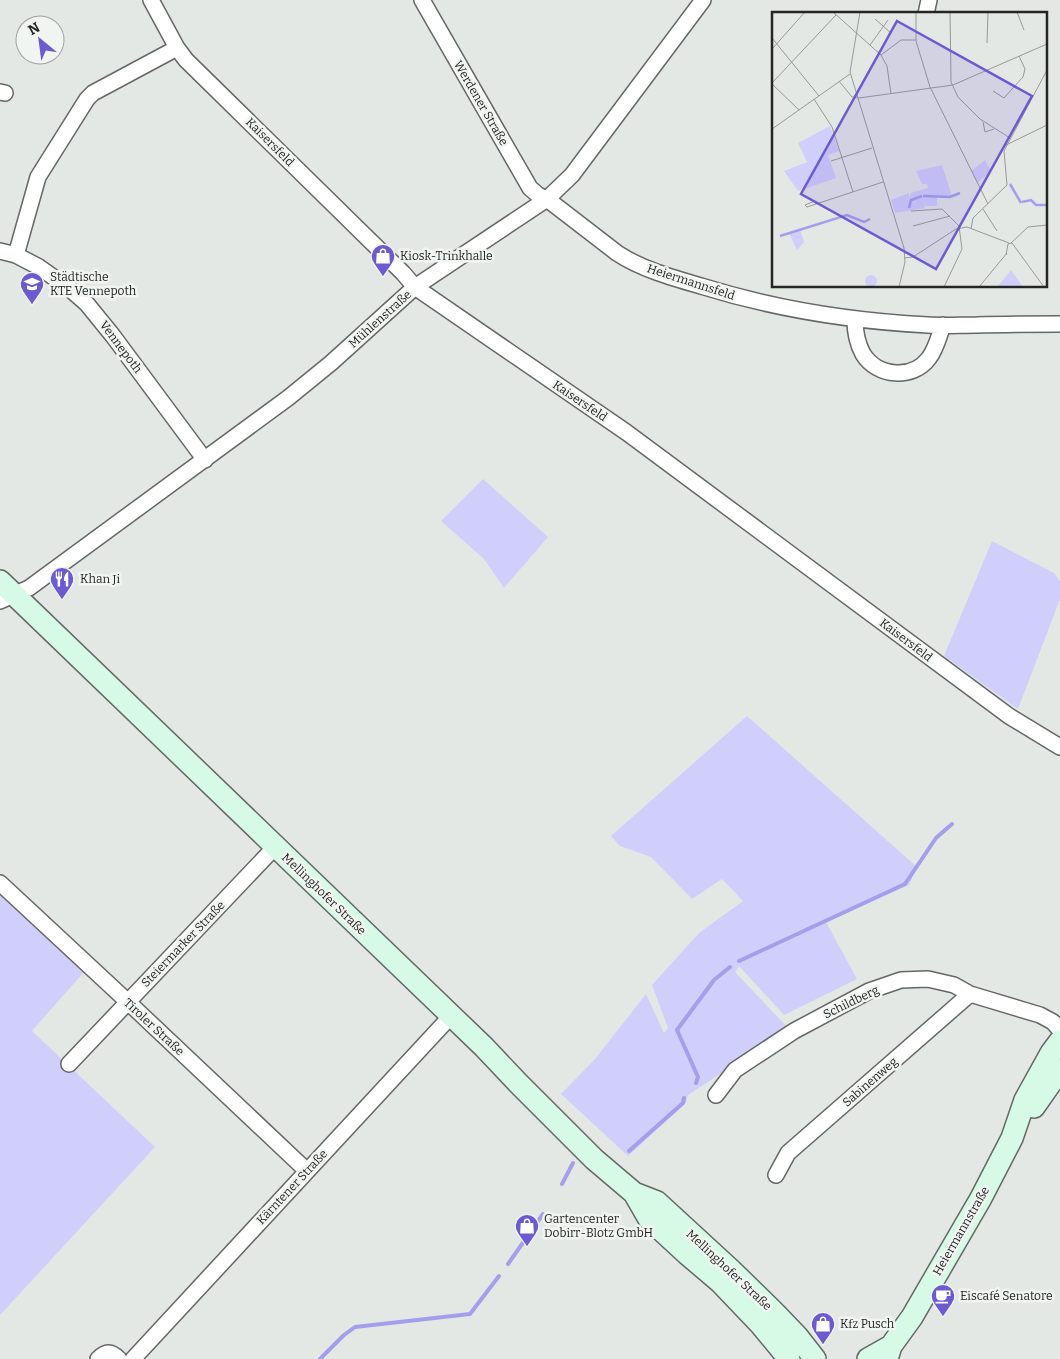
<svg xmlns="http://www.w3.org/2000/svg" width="1060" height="1359" viewBox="0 0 1060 1359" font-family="Bitter,serif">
  <rect width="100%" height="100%" fill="#e4e8e5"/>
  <path fill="#d0cffb" d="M483,479L548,537L504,588L484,559L441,521Z
    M992,541L1054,573L1060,581V599L1018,709L944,656Z
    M747,716L917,867L909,885L826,922L857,979L784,1015L739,966L735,972L789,1029L688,1095L686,1103L628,1156L561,1094L595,1059L646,994L664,1033L668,1028L652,985L699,933L743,901L722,879L692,899L651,857L620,846L611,836Z
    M0,895L84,972L32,1031L155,1147L0,1315Z"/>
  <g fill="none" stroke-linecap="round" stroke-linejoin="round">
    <path stroke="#a39fec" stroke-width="4" d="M739,961L905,884L936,838L952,824
      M696,1083L698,1077L677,1030L714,980L730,967
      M629,1151L683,1103L684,1098
      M562,1184L573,1163
      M508,1264L543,1214
      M320,1359L344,1335L355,1327L470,1314L499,1276"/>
    <g stroke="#656866" stroke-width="18">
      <path id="street" d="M151,0L177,48L186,60L403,273L415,287L626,432L1009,716L1060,747
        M422,0L530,188L538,195L547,199L617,253C641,269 673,278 701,286C775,309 850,321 928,325C944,326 960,325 977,325C1005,324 1032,324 1060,324
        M926,14L929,0
        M0,92L5,93
        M0,251L16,255L39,267L70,289L87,304L113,336L205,460
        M16,255L38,177L87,99L93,93L177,48
        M855,320C855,332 857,343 863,354C877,377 913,380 929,358C936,349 939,336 943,325
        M0,601L29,588L288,398L331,363L415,287L547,199L572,175L703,0
        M0,883L128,1002L307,1171
        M69,1064L275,847
        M716,1095L735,1070L794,1031L869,991L901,980L928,979L954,985L970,994L1040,1015L1053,1022L1060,1030
        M776,1175L788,1153L970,994
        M98,1359C106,1351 111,1351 119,1359
        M133,1359L451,1016"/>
    </g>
    <g stroke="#656866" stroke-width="24">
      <path id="secondary" d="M0,581L484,1047L518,1083L594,1159L634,1193L649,1219L687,1254L720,1282L761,1325L789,1359
        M1034,1107L1060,1070
        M634,1193L657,1202L731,1270L775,1313L797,1336L815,1359
        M868,1359L891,1346
        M887,1359L891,1346L912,1317L981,1198L1012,1138L1025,1100L1051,1053L1060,1041"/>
    </g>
    <use href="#street" stroke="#fff" stroke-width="15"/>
    <use href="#secondary" stroke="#d6fae5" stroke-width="21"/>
  </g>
  <defs>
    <g id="shop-pin" transform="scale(1.25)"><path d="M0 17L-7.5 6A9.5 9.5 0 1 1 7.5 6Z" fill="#6c59d3" stroke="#f1f5f2"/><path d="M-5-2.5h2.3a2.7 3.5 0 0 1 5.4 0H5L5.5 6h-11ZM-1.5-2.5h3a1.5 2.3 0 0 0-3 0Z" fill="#fff"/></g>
    <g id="school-pin" transform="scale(1.25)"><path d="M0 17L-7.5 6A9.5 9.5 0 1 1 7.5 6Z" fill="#6c59d3" stroke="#f1f5f2"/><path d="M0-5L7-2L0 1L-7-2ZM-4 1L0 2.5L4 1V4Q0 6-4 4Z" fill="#fff"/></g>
    <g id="restaurant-pin" transform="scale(1.25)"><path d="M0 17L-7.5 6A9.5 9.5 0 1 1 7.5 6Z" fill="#6c59d3" stroke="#f1f5f2"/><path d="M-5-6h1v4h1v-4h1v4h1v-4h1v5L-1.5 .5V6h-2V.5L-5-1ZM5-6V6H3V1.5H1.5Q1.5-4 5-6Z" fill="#fff"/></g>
    <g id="cafe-pin" transform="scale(1.25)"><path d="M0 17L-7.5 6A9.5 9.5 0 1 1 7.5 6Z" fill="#6c59d3" stroke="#f1f5f2"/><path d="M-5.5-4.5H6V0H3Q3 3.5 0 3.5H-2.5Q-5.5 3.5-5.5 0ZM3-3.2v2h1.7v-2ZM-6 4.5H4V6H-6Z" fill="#fff"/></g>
  </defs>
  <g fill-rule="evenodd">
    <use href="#shop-pin" x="383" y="256"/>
    <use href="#school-pin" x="32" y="284"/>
    <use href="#restaurant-pin" x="62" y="579"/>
    <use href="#shop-pin" x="527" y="1226"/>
    <use href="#cafe-pin" x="943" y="1296"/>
    <use href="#shop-pin" x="823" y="1324"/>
  </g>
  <g text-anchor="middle" stroke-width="5" stroke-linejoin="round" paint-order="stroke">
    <g font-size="12" fill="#242525" stroke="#f1f5f2">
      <text transform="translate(481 103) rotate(60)" y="4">Werdener Straße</text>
      <text transform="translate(270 142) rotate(45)" y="4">Kaisersfeld</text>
      <text transform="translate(691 282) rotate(18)" y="4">Heiermannsfeld</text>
      <text transform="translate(380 319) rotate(-42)" y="4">Mühlenstraße</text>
      <text transform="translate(121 347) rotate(53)" y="4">Vennepoth</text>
      <text transform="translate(580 401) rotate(34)" y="4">Kaisersfeld</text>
      <text transform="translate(906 640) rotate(37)" y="4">Kaisersfeld</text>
      <text transform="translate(324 894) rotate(44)" y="4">Mellinghofer Straße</text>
      <text transform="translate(183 944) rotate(-46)" y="4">Steiermarker Straße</text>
      <text transform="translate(851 1002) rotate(-26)" y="4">Schildberg</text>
      <text transform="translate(154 1027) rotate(43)" y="4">Tiroler Straße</text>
      <text transform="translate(870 1082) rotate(-41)" y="4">Sabinenweg</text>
      <text transform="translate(292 1187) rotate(-47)" y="4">Kärntener Straße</text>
      <text transform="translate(961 1231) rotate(-60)" y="4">Heiermannstraße</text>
      <text transform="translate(729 1270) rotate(43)" y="4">Mellinghofer Straße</text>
    </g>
    <g font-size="12" fill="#242525" stroke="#f1f5f2" text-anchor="start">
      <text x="400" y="260">Kiosk-Trinkhalle</text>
      <text x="50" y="281">Städtische<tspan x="50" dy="14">KTE Vennepoth</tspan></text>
      <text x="80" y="583">Khan Ji</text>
      <text x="544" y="1223">Gartencenter<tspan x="544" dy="14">Dobirr-Blotz GmbH</tspan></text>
      <text x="960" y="1300">Eiscafé Senatore</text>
      <text x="840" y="1328">Kfz Pusch</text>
    </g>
  </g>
  <g transform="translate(772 12)">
    <rect width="275" height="275" fill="#e4e8e5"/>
    <path d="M58,114L67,139L56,143L64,166L26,179L12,159L35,150L26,131ZM213,148L219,159L205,171L199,159ZM170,153L180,184L165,185V194H153L151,184L153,196L123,201L119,188L137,181V187L139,181L156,176L155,172H150L144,159ZM28,217L32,230L25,238L17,221ZM239,258L251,275H223L226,274ZM93 269a6 6 0 1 1 12 0a6 6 0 1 1-12 0Z" fill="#d0cffb"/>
    <path fill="none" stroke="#a39fec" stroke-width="2.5" d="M238,172L249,191M151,184L178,185L188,181M250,190L259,188L264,193H275M137,196L139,188L150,184M8,224L75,203L92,210L98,207"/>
    <path fill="none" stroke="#979a98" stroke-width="1" d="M61,0L109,43L115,54L119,82M88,0L78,60L132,236L133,250L127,275M144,0V29L158,75L216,192M178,0L179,70L186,85L208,107L238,126M245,0L252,18M103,7L119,21M0,26L47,84M215,31L216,0M98,33L116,8M0,37L33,0M109,43L129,28H144M67,69L80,85L87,86L181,73L275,32M0,71L64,3M0,72L27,98M221,79L232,86L251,65L253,57L247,44M42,87L60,115L81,180M211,110L213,120L222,117M0,117L78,62M234,133L275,113M59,149L100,136M44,192L43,189L33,193L35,195L111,170M211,197L225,219M139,199L170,197L187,214L190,237L172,275M141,214L178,204M199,217L201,206L235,173L232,139L275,58M239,231L256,215L275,213M234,243L236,232L240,231L272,275M132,246L141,245L184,217L195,215L237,231M207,275L235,241"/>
    <path fill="#6c59d3" fill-opacity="0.15" stroke="#6c59d3" stroke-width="2.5" d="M125,9L260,84L164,257L29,182Z"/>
    <rect width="275" height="275" fill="none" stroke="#242525" stroke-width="2.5"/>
  </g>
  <g transform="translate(40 40) rotate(331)"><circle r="24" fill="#f1f5f2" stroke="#9fa2a0"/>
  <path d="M0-4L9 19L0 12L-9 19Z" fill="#6c59d3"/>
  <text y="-8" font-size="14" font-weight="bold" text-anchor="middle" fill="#242525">N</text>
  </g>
</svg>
